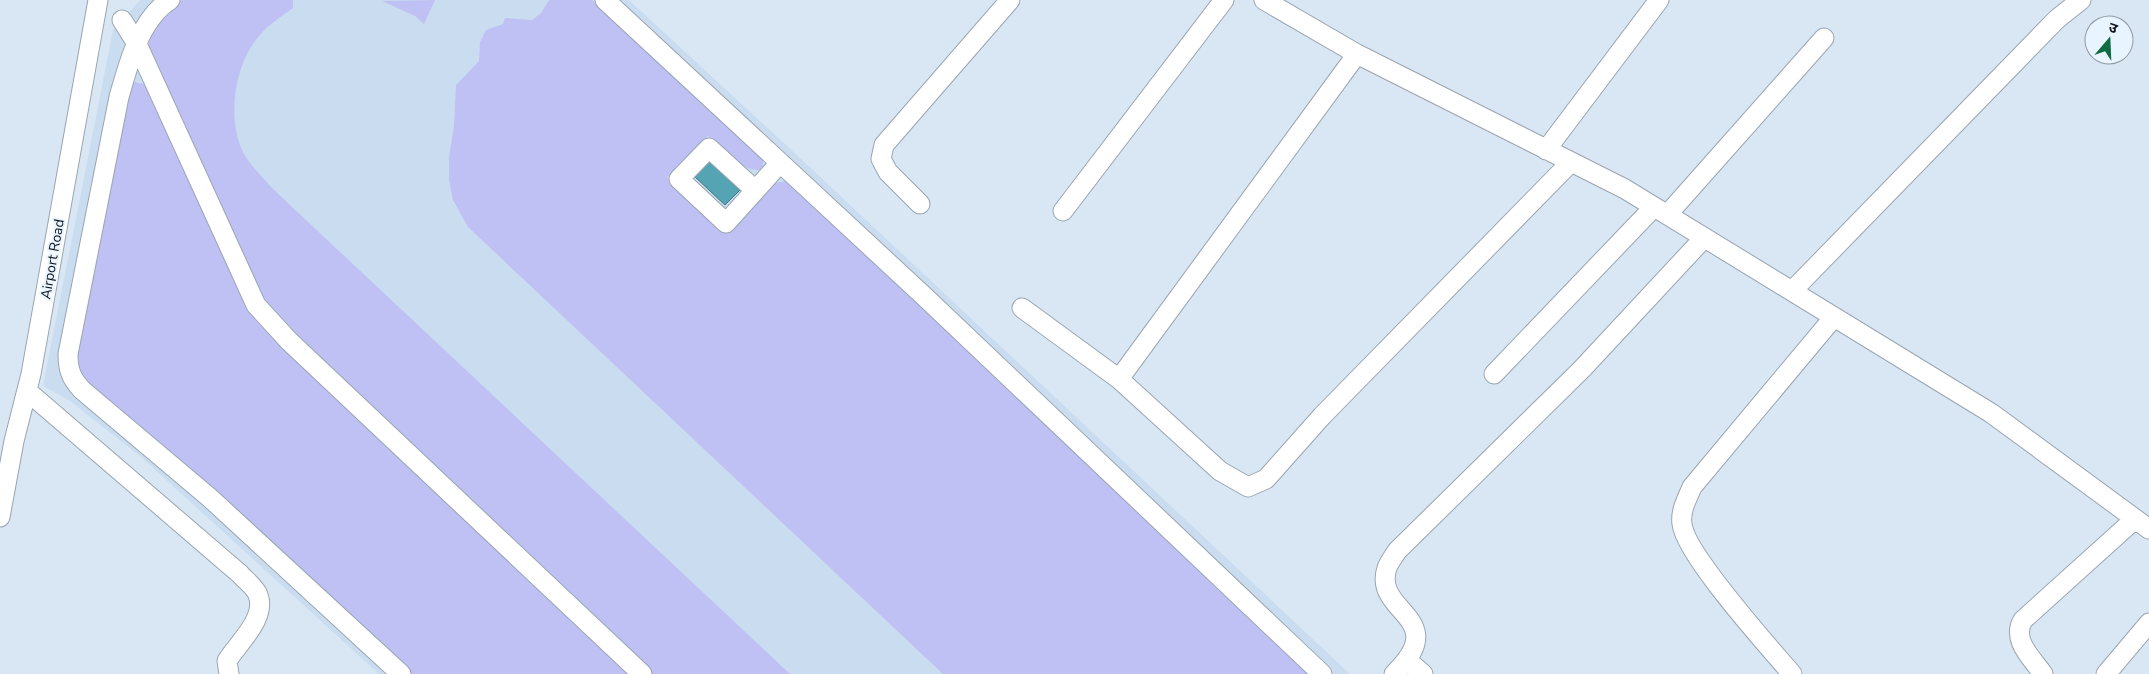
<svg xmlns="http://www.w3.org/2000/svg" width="2149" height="674" viewBox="0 0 2149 674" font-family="'Nunito Sans','Noto Sans Devanagari',sans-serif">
  <rect width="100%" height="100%" fill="#d9e7f4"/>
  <path fill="#caddf0" d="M140,0H629L799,157L1350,674H379L140,456L70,401L43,386L113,30Z"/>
  <path fill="#bfc0f3" d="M181,0H293V8C282,16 269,24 260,35C234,63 226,120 244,154C252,167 264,179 274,190L790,674H652L267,310L149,52C147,29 162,12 181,0Z
    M435,0L424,24L415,16L382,1Z
    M549,0H592L763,155V166L760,170C740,171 722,148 708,136L667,178L727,233L774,183L787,181L794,185L1311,674H943L468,227L453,200L449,180V158L454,126L456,85L479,61L480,42L486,30L503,24L505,18L532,20L541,13Z
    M130,81L148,85L248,305L633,674H411L210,487L148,433L86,383L75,368Z"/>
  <path fill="#55a4b3" stroke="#3f7884" d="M709,161L740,190L725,205L694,176Z"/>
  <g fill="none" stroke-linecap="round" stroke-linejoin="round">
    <g stroke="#98a5b1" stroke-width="21">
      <path id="minor" d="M170,0C140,19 128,65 119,97L68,354C68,370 71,378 82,390L210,498L401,674
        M605,0L926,298L1322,674
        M1264,0L1357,54L1625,189L1991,413L2149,529
        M122,20L137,44L256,305L289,341L642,674
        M1546,150L1659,0
        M755,190L709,148L679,179L726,223L780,163
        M920,204L888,172L881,159L884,145L1010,0
        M1063,211L1224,0
        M1667,215L1824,38
        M1792,291L2057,19L2081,0
        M1022,308L1119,379L1220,471L1248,487L1266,479L1322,416L1571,162
        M1494,374L1654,207
        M1119,379L1357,54
        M27,391L240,574C245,580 256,588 258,595C267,618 238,643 227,661L229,674
        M0,517L14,441L31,374L98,0
        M1408,661L1423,674
        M1394,674C1453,617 1372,613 1387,568C1389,562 1394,556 1397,551L1582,369L1704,238
        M1792,674C1769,647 1685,554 1682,524C1680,511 1687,499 1692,487L1834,317
        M2043,674C2032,658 2011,640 2023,620L2135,519
        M2106,674L2149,623"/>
    </g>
    <use href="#minor" stroke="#fff" stroke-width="19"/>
  </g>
  <g text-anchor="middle" stroke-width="4" stroke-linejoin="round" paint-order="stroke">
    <g font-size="14" fill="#0d1116" stroke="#e8f4ff">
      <text transform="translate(52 259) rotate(-80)" y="5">Airport Road</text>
    </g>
  </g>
  <g transform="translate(2109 40) rotate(19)"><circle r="24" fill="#e8f4ff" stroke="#9099a2"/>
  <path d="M0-4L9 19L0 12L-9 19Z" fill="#0d6c40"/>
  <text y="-8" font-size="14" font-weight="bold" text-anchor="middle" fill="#0d1116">उ</text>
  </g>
</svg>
